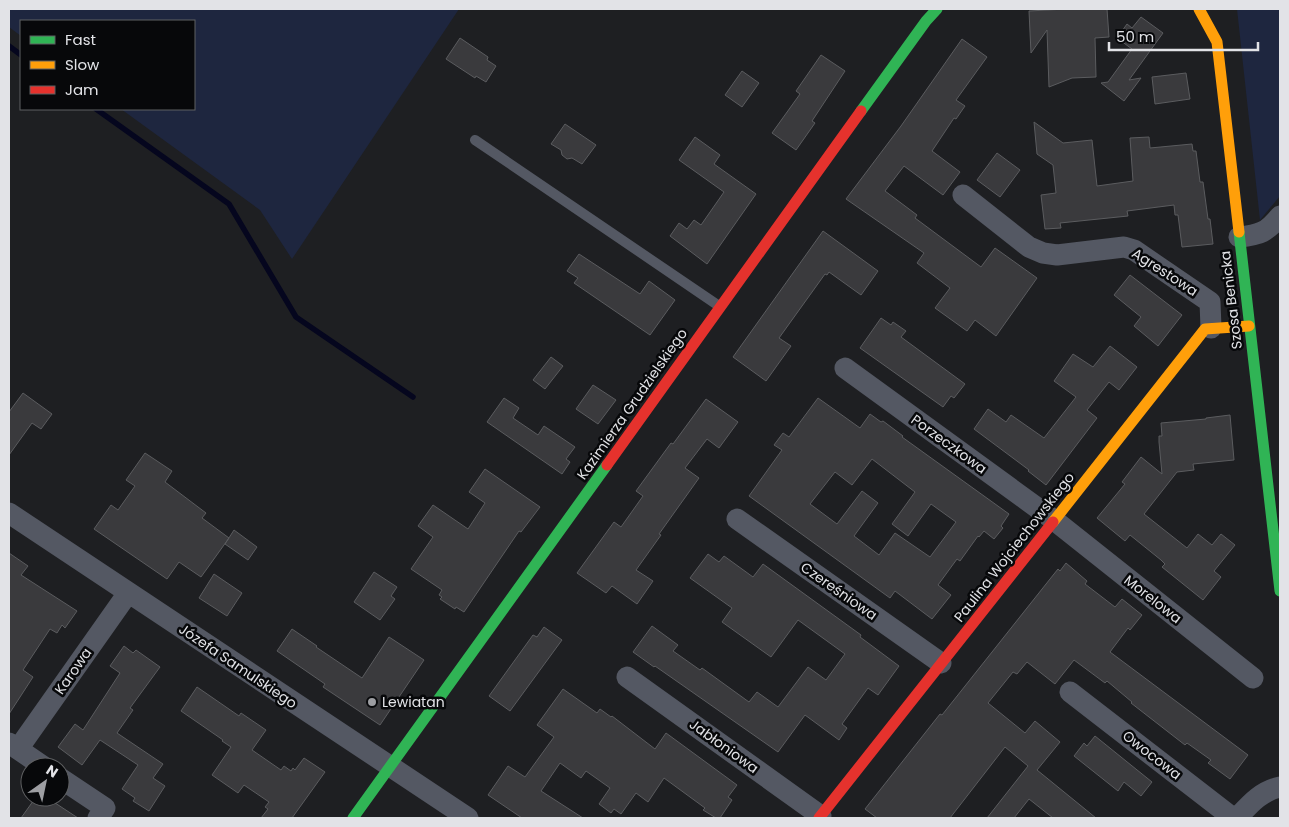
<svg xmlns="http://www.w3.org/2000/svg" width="1289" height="827" viewBox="0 0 1289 827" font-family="Poppins,sans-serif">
  <rect width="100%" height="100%" fill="#1e1f22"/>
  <path fill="#1e263f" d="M9,9H459L292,259L260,210L121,109H194V21H21V36L9,27Z
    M1237,9H1280V196L1260,220Z"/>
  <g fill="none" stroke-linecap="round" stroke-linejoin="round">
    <path stroke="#05061e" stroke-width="5.5" d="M9,46L21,55
      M96,109L229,204L296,317L413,397"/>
  </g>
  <path fill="#3a3a3d" stroke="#5b5c5f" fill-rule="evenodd" d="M1066,9H1107L1109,37L1095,38L1096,77L1072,78L1049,87L1047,30L1031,53L1029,11Z
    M1141,17L1163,33L1129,80L1141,78L1124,101L1101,83L1108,82L1132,49L1117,38L1127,24L1132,28Z
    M460,38L488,57L487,60L496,66L486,82L476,76L475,78L446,59Z
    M962,39L987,57L956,100L965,106L956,119L954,118L932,151L960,172L943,195L904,166L885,191L917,215L915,218L981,267L995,248L1037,278L996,336L975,320L967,331L935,308L950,288L917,263L924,253L846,199L901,126Z
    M821,55L845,71L812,121L815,123L796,150L772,133L800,94L796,91Z
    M742,71L759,83L742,107L725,95Z
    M1186,73L1190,99L1155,104L1152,77Z
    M1034,122L1063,143L1092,140L1097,186L1133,181L1130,138L1149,137L1150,148L1192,144L1193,151H1196L1200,182H1203L1208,219H1210L1213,244L1182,247L1178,215H1175L1174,205L1127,211L1128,216L1060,223L1061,228L1045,229L1041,195L1056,193L1053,165L1037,154Z
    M565,124L596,145L582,164L572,158L567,159L562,155L561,150L551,144Z
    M695,137L720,155L714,164L756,194L707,264L670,236L679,223L687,229L694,220L701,225L724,192L679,160Z
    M997,153L1020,170L1000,197L977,180Z
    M823,231L878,271L861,295L829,272L827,275L825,274L779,338L791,346L766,381L733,357Z
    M579,254L640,294L649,281L675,300L650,335L574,283L578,278L567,271Z
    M1130,275L1182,315L1158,346L1134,326L1141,317L1114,295Z
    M881,318L891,325L893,322L906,331L901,337L965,384L954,398L951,396L943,407L860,348Z
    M1110,346L1137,367L1119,390L1109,382L1087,410L1097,418L1046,485L1028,471L1029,470L974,429L988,409L1006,422L1011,415L1044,438L1076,397L1054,381L1073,354L1093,367Z
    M551,357L563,366L545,389L533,380Z
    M593,385L616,400L598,424L576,409Z
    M23,393L52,414L41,429L32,423L9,455V412Z
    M504,398L519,408L513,418L538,435L544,426L575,447L566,459L570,462L562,474L487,422Z
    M818,398L860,428L870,414L881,422L883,421L903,436L902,437L1009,514L1001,526L1003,528L994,539L984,531L979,537L978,536L960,561L957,559L938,585L951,595L932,619L895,591L890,598L749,496L782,450L774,445L783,433L789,437ZM872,459L915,492L892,524L908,536L931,504L956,522L930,557L895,533L879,555L854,536L878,503L862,491L837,524L810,504L835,472L852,485Z
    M706,399L738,422L719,448L707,439L685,468L699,478L659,534L661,535L636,570L653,581L637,604L612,586L606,593L577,573L614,522L621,527L643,496L636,491L671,443L673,444Z
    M1230,415L1234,460L1193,464L1194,470L1177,472L1144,514L1187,548L1198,534L1212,545L1221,534L1235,545L1214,571L1221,577L1203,600L1162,567L1165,564L1161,560L1130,535L1125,541L1097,518L1125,484L1122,482L1141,457L1162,474L1159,442V436H1162L1161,423L1206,419V418Z
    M145,453L172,471L165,482L206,513L202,518L229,538L201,577L179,562L167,579L94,529L111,505L118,510L135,486L126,480Z
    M485,469L540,507L521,532L519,531L464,612L456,607L455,609L440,599L442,597L439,595L442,590L411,569L433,537L418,526L433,505L468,529L485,503L469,492Z
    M234,530L257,547L248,560L225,544Z
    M9,553L28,566L21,575L77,611L65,628L62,625L57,633L50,629L23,670L33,677L9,714Z
    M708,554L719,562L724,556L753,577L763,564L861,635L860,637L899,666L878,695L868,688L842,724L847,728L839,740L805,715L778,752L655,666L654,667L633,652L652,626L678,645L673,651L700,670L702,668L749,702L757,692L778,707L808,667L826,680L845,654L798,620L771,657L722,622L732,608L690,578Z
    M1066,563L1087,581L1085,584L1115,607L1122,599L1142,615L1130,630L1128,628L1110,652L1248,755L1230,779L1208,763L1211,760L1187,743L1185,745L1131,703L1132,702L1107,681L1105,683L1074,660L1055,684L1027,662L1017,674L1013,672L988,703L1025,733L1035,721L1060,742L1037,770L1096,818H1053L1029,799L1014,818H987L1028,766L1005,747L950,818H877L865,809L940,714L942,715L1050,579L1058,569L1060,571Z
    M374,572L397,587L391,596L395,599L380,620L354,602Z
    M214,574L242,593L227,616L199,598Z
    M544,627L562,640L510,711L489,696L533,635L537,637Z
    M292,629L317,646L316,647L362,678L389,637L424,660L380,725L323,687L325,684L277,651Z
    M124,646L133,653L136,650L160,667L130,708L133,710L117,733L163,764L153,778L165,786L149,811L133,801L135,798L122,789L138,765L100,740L82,765L58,747L75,724L83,730L120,673L110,666Z
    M197,687L239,716L241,713L266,730L252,750L281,770L284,766L291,771L293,768L295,770L304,758L325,772L292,818H261L268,809L265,807L269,802L244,785L238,793L212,775L231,747L222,741L223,740L181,711Z
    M563,689L597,713L600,709L611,717L612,716L655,749L666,733L737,785L728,797L732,800L720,818H716L703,810L705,808L664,778L648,802L636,793L621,814L614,809L611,813L599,804L610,788L586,771L581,778L560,763L541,791L583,818H522L488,795L508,766L525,777L554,737L537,725Z
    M1095,736L1152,782L1141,796L1124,782L1118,791L1074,756L1084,743L1087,746Z
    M36,797H46L78,818H21Z"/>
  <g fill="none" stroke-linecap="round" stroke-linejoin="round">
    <path stroke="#545863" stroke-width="10" d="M475,140L719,306"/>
    <path stroke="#545863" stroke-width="21" d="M963,195L1029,247L1043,253L1057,255L1124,247L1134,250L1210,302L1211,328
      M1239,237C1260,235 1267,232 1280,216
      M845,368L1054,520L1253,678
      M9,513L468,818
      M737,519L941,663
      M627,677L821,816
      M1070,692L1233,818
      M9,743L44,767
      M18,749L128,593
      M60,778L105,808L98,818
      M1237,818C1250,804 1261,791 1280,787"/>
    <path stroke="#30b455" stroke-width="11" d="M861,111L926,21L937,9
      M1239,232L1280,591
      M353,818L607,465"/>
    <path stroke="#ff9f0a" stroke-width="11" d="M1199,9L1217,42L1239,232
      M1053,522L1205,329L1249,326"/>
    <path stroke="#e5322d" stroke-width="11" d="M607,465L861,111
      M819,818L1053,522"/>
  </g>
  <circle fill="#9d9ea2" stroke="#07080a" stroke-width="2" cx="372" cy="702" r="5"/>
  <g text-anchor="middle" stroke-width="5" stroke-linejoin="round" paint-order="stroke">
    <g font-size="14" fill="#e2e3e7" stroke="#07080a">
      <text transform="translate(1165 272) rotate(33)" y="5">Agrestowa</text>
      <text transform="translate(1231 300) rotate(-97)" y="5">Szosa Benicka</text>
      <text transform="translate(632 404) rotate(-55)" y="5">Kazimierza Grudzielskiego</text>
      <text transform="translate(949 444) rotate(36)" y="5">Porzeczkowa</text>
      <text transform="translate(1014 547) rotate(-52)" y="5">Paulina Wojciechowskiego</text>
      <text transform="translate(839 591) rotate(35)" y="5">Czereśniowa</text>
      <text transform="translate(1153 599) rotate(38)" y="5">Morelowa</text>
      <text transform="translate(238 666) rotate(34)" y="5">Józefa Samulskiego</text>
      <text transform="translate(73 671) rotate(-55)" y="5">Karowa</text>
      <text transform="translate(724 746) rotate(36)" y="5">Jabłoniowa</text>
      <text transform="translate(1152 755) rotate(38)" y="5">Owocowa</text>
    </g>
    <g font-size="14" fill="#e2e3e7" stroke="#07080a" text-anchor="start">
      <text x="382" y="707">Lewiatan</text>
    </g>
  </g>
  <rect width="1289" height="827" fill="none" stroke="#e2e3e7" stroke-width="20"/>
  <rect x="20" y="20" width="175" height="90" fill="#07080a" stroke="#5f6062"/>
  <rect x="30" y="36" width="25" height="8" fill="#30b455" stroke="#5f6062"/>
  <text x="65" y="45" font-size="15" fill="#e2e3e7">Fast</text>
  <rect x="30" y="61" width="25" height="8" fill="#ff9f0a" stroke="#5f6062"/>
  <text x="65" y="70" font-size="15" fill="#e2e3e7">Slow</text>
  <rect x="30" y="86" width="25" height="8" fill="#e5322d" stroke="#5f6062"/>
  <text x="65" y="95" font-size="15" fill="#e2e3e7">Jam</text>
  <g transform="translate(45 782) rotate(33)"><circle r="24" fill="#07080a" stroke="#5f6062"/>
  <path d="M0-4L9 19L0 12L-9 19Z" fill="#9d9ea2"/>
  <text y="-8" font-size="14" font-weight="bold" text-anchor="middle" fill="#e2e3e7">N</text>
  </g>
  <path d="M1109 42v8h149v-8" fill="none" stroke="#e2e3e7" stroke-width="2.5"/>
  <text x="1116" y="42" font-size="15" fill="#e2e3e7" stroke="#07080a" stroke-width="4" paint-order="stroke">50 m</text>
</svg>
